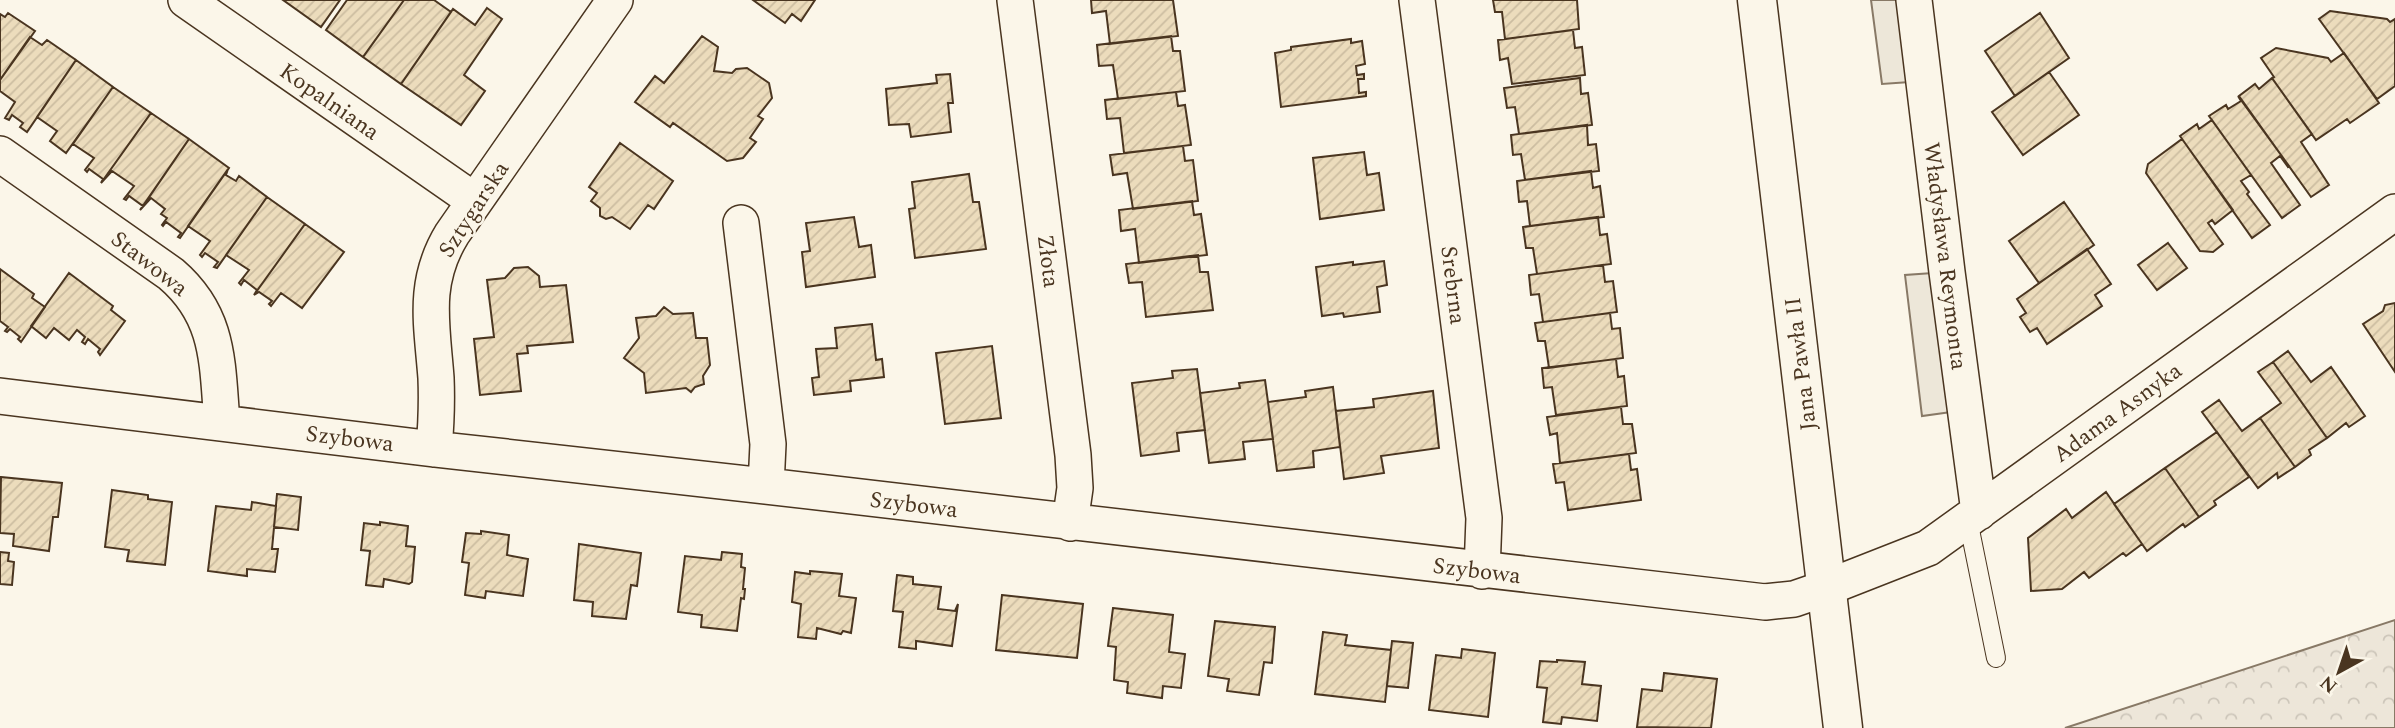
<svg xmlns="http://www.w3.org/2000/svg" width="2395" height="728" viewBox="0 0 2395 728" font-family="Spectral,serif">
  <defs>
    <pattern id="park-crowns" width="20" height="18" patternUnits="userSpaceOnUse" patternTransform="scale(1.75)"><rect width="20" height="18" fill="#ede6d9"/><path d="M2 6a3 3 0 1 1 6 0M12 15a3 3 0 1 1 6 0" fill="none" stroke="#cdc6ba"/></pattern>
    <pattern id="building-hatch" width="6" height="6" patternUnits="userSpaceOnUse" patternTransform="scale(1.75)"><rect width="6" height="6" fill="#ecdcbc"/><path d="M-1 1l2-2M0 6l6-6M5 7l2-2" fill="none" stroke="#ccbda1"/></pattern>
  </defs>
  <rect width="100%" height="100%" fill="#fbf6e9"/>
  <path fill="url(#park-crowns)" stroke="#887966" stroke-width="2" d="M2395,620V728H2065Z"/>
  <path fill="#ede7d9" stroke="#887966" stroke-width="2" d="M1871,0H1914L1924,81L1882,84Z
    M1947,272L1966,410L1922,416L1905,275Z"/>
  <path fill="url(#building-hatch)" stroke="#4a3520" stroke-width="2" d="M283,0H340L321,27Z
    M347,0H404L363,57L326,30Z
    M404,0H434L451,12L401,84L363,57Z
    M753,0H815L801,21L792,14L785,23Z
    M1091,0H1173L1178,36L1110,44L1106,11L1092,13Z
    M1493,0H1577L1579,29L1505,39L1502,12H1495Z
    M487,8L502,19L464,75L485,91L461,125L401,84L453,9L475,25Z
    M2330,11L2387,19L2390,22L2395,19V86L2377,99L2319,19Z
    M8,13L35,31L0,80V14L5,17Z
    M2040,13L2069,58L2015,96L1985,51Z
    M1573,30L1575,48L1582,47L1585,75L1512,84L1508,58L1500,60L1498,40Z
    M702,36L718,47L714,71L732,73L736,69L747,68L769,83L772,98L758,116L763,119L750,138L756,142L743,158L727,161L673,123L670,127L635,102L655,76L664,83Z
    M1171,36L1173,51H1180L1185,91L1118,99L1113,65L1099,66L1097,45Z
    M30,37L42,45L47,40L76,60L27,132L20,127L23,123L12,115L9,120L5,118L15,102L0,91V80Z
    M1351,39V43L1362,41L1365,64L1356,66L1357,75L1364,74V79H1358L1359,93L1366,92V96L1281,107L1275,53L1291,50V47Z
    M2276,48L2328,58L2331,62L2344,53L2379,103L2350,123L2347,119L2316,140L2272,78L2274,77L2261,58Z
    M76,60L113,87L66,153L50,141L57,131L37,117Z
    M2049,72L2079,115L2023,155L1992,112Z
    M950,74L953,103H948L951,132L911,137L909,124L889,125L886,89L937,83L936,75Z
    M1580,78L1581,94L1588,93L1592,125L1519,134L1515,107L1507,108L1504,88Z
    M2272,78L2312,134L2301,142L2329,185L2311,197L2239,96L2255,84L2259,89Z
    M113,87L151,113L101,183L103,179L89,169L87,172L85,170L94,158L73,144Z
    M1176,92L1178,106L1185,105L1191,145L1124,153L1120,118L1107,119L1105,100Z
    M2238,96L2289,166L2288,167L2280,156L2271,163L2300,205L2282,218L2209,116L2226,105L2228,109L2241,101Z
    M151,113L189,139L143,206L129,196L126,200L124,199L134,186L112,171L101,183Z
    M2212,120L2251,175L2241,181L2249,192L2247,194L2270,225L2252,238L2180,136L2197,124L2199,129Z
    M1587,125L1588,145L1596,144L1599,171L1525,180L1521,154L1513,155L1511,135Z
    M189,139L229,168L180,238L178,237L181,233L166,222L163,226L162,225L167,218L161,214L165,209L151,198L140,210Z
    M2182,139L2233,210L2215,224L2212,220L2208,223L2223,244L2213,252L2200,251L2146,173L2148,164Z
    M620,143L673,181L654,209L648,205L630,229L612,217L606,219L600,216V208L591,201L597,193L589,187Z
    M1183,146L1185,161L1193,160L1198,201L1133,209L1127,173L1113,175L1110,155Z
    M1364,152L1367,175L1379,173L1384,210L1320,219L1313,158Z
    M228,169L226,175L236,181L239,176L267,197L217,268L214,267L218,262L205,253L202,257L200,255L210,241L188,226Z
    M1591,171L1593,188L1600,186L1604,217L1530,226L1527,201L1519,202L1517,181Z
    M969,174L973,202H979L986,249L915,258L909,209L915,208L912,182Z
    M267,197L305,224L254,295L257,290L244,280L241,285L239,283L249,270L226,255Z
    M1192,201L1194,215L1201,214L1207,255L1139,263L1135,229L1121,231L1119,210Z
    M2064,202L2094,245L2039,283L2009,241Z
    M854,217L859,247L871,245L875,277L806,287L802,252L810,251L806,223Z
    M1598,217L1600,235L1607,234L1611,264L1537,274L1533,248H1526L1523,227Z
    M305,224L344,252L302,308L281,293L271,306L269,304L272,301L259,292L254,295Z
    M2168,243L2187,268L2157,290L2138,265Z
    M2087,249L2111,284L2095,295L2102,306L2047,344L2037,328L2030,332L2020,317L2026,313L2017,299Z
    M1198,255L1200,272H1208L1213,310L1146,317L1142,282L1129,283L1126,264Z
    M1384,261L1387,285L1377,287L1380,312L1344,317L1343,313L1322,316L1316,267L1353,262V265Z
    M1603,265L1605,282L1613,281L1617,312L1543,322L1539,294L1531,295L1529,275Z
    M528,267L539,276L540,287L566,285L573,342L527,346L528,353L517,354L521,391L480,395L474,339L494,337L487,280L505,278L514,268Z
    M0,269L34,294L32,298L45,307L21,342L18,339L20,337L10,329L7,332L5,331L8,327L0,321Z
    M69,273L113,306L111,310L125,321L100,355L98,352L100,349L88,339L85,344L82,342L85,337L77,330L69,340L54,328L46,338L31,326Z
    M2395,303V372L2363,324L2383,311L2385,305Z
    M664,307L673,314L693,313L696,338H707L710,365L703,376L704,384L695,387L691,392L686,388L646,393L644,373L624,358L639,338L636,318L656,316Z
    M1610,313L1612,329L1620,328L1623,358L1549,368L1545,341H1538L1535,323Z
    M872,324L876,360L882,359L884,377L850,381L851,391L814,395L812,378L819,377L816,349L837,348L835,328Z
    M992,346L1001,418L945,424L936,353Z
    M2288,351L2311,382L2331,367L2365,416L2349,427L2346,423L2327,438L2273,362Z
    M1616,359L1618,377L1624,376L1627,406L1556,415L1552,387L1544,388L1542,368Z
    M2273,362L2327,438L2309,450L2311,455L2295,467L2260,418L2281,403L2258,372Z
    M1197,369L1205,430L1177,433L1179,451L1141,456L1132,383L1173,378L1172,371Z
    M1265,380L1273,439L1243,442L1245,459L1209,463L1200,393L1240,388L1239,383Z
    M1333,387L1340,447L1313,451L1314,467L1277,471L1268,402L1306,397L1305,391Z
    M1433,391L1439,448L1381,456L1384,473L1344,479L1336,411L1374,407L1373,399Z
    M2219,400L2242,431L2260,418L2295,467L2278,478L2277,473L2258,488L2202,412Z
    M1621,407L1623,424H1632L1636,453L1560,463L1557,433L1550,435L1547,417Z
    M2217,432L2249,477L2214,501L2216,505L2199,517L2165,468Z
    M1629,454L1631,470L1637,469L1641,500L1568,510L1564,482L1556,483L1553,464Z
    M2165,468L2199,517L2185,527L2183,524L2147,551L2114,504Z
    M1,477L62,483L58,517H53L49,551L13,546L14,534L0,533Z
    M112,490L148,495V499L172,502L165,565L127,561L129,550L105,547Z
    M2106,492L2142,544L2126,556L2123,553L2089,578L2084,572L2062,589L2031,591L2028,538L2066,509L2072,518Z
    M277,494L301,497L298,530L274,527Z
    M252,502L276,506L272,549H278L275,572L247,569V576L208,571L216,506L251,510Z
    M380,522L408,526L406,546L415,547L412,582L409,584L384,579L383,587L366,585L370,551L361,550L364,523L380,525Z
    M481,531L509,535L507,555L528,559L523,596L486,591L485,598L465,595L469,563L462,562L466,533L481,534Z
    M579,544L641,553L637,586L631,585L626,619L592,616L593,602L574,600Z
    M0,552L9,553L8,561L14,562L12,585L0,584Z
    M722,552L742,554L741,567L745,568L743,589H745L744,599L741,598L737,631L701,627L702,615L678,612L685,556L721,560Z
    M810,571L842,574L839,596L856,598L851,633L843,631L841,634L817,628L816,639L798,637L801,604L792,602L795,572L810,574Z
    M897,575L913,577V584L941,587L938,609L955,611L958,604L952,646L916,641V649L899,647L903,612L893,611Z
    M1002,595L1083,604L1077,658L996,650Z
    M1113,608L1173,615L1169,652L1185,654L1181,688L1163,686L1162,698L1127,693L1128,682L1114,680L1116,647L1108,646Z
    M1215,621L1275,627L1272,663L1264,662L1259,695L1227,691L1229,679L1208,676Z
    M1323,632L1347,635L1345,645L1391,650L1385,702L1315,694Z
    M1392,641L1413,643L1408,688L1387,686Z
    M1462,649L1495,653L1488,717L1429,710L1436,655L1461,658Z
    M1557,660L1585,662L1582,684L1601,686L1597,721L1562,717L1561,724L1543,722L1547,688L1537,687L1540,661L1557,662Z
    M1664,673L1717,679L1711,728L1637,727L1642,689L1662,691Z"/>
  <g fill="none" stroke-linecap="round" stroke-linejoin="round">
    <g stroke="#4a3520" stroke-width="20">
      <path id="service" d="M1968,520L1996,658"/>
    </g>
    <g stroke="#4a3520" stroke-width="38">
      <path id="minor" d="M186,0L475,201
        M1015,0L1073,455L1075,488L1070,523
        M1417,0L1484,518L1482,571
        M1914,0L1947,272L1979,512
        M0,154L171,274C220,316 217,363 222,422
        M741,223L768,444L766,486
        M0,396L434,449L766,486L1765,602L1794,599L1826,588L1928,548L2395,212
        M434,449C436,426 437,402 436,378C432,324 422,283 452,234L615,0"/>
    </g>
    <g stroke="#4a3520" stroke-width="41">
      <path id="tertiary" d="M1757,0L1843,728"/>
    </g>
    <use href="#service" stroke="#fbf6e9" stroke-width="18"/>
    <use href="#minor" stroke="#fbf6e9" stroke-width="35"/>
    <use href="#tertiary" stroke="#fbf6e9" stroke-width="38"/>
  </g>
  <g text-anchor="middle" stroke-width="5" stroke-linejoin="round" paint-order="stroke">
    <g font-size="23" fill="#4a3520" stroke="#fbf6e9">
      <text transform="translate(330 101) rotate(35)" y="8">Kopalniana</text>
      <text transform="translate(473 209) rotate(-57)" y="8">Sztygarska</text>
      <text transform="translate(1946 256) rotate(83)" y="8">Władysława Reymonta</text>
      <text transform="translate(1049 261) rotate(83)" y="8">Złota</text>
      <text transform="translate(150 263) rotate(38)" y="8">Stawowa</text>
      <text transform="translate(1454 285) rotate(83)" y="8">Srebrna</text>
      <text transform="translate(1800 364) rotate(-97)" y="8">Jana Pawła II</text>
      <text transform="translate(2117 412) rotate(-36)" y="8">Adama Asnyka</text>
      <text transform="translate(350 438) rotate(7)" y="8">Szybowa</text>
      <text transform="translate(914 504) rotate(7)" y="8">Szybowa</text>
      <text transform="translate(1477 570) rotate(7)" y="8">Szybowa</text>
    </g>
  </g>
  <g transform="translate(2339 672) rotate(220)" stroke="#fbf6e9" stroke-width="5" paint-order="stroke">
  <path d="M0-5L12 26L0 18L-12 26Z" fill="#4a3520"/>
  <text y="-10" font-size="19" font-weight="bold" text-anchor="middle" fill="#4a3520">N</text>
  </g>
</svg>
